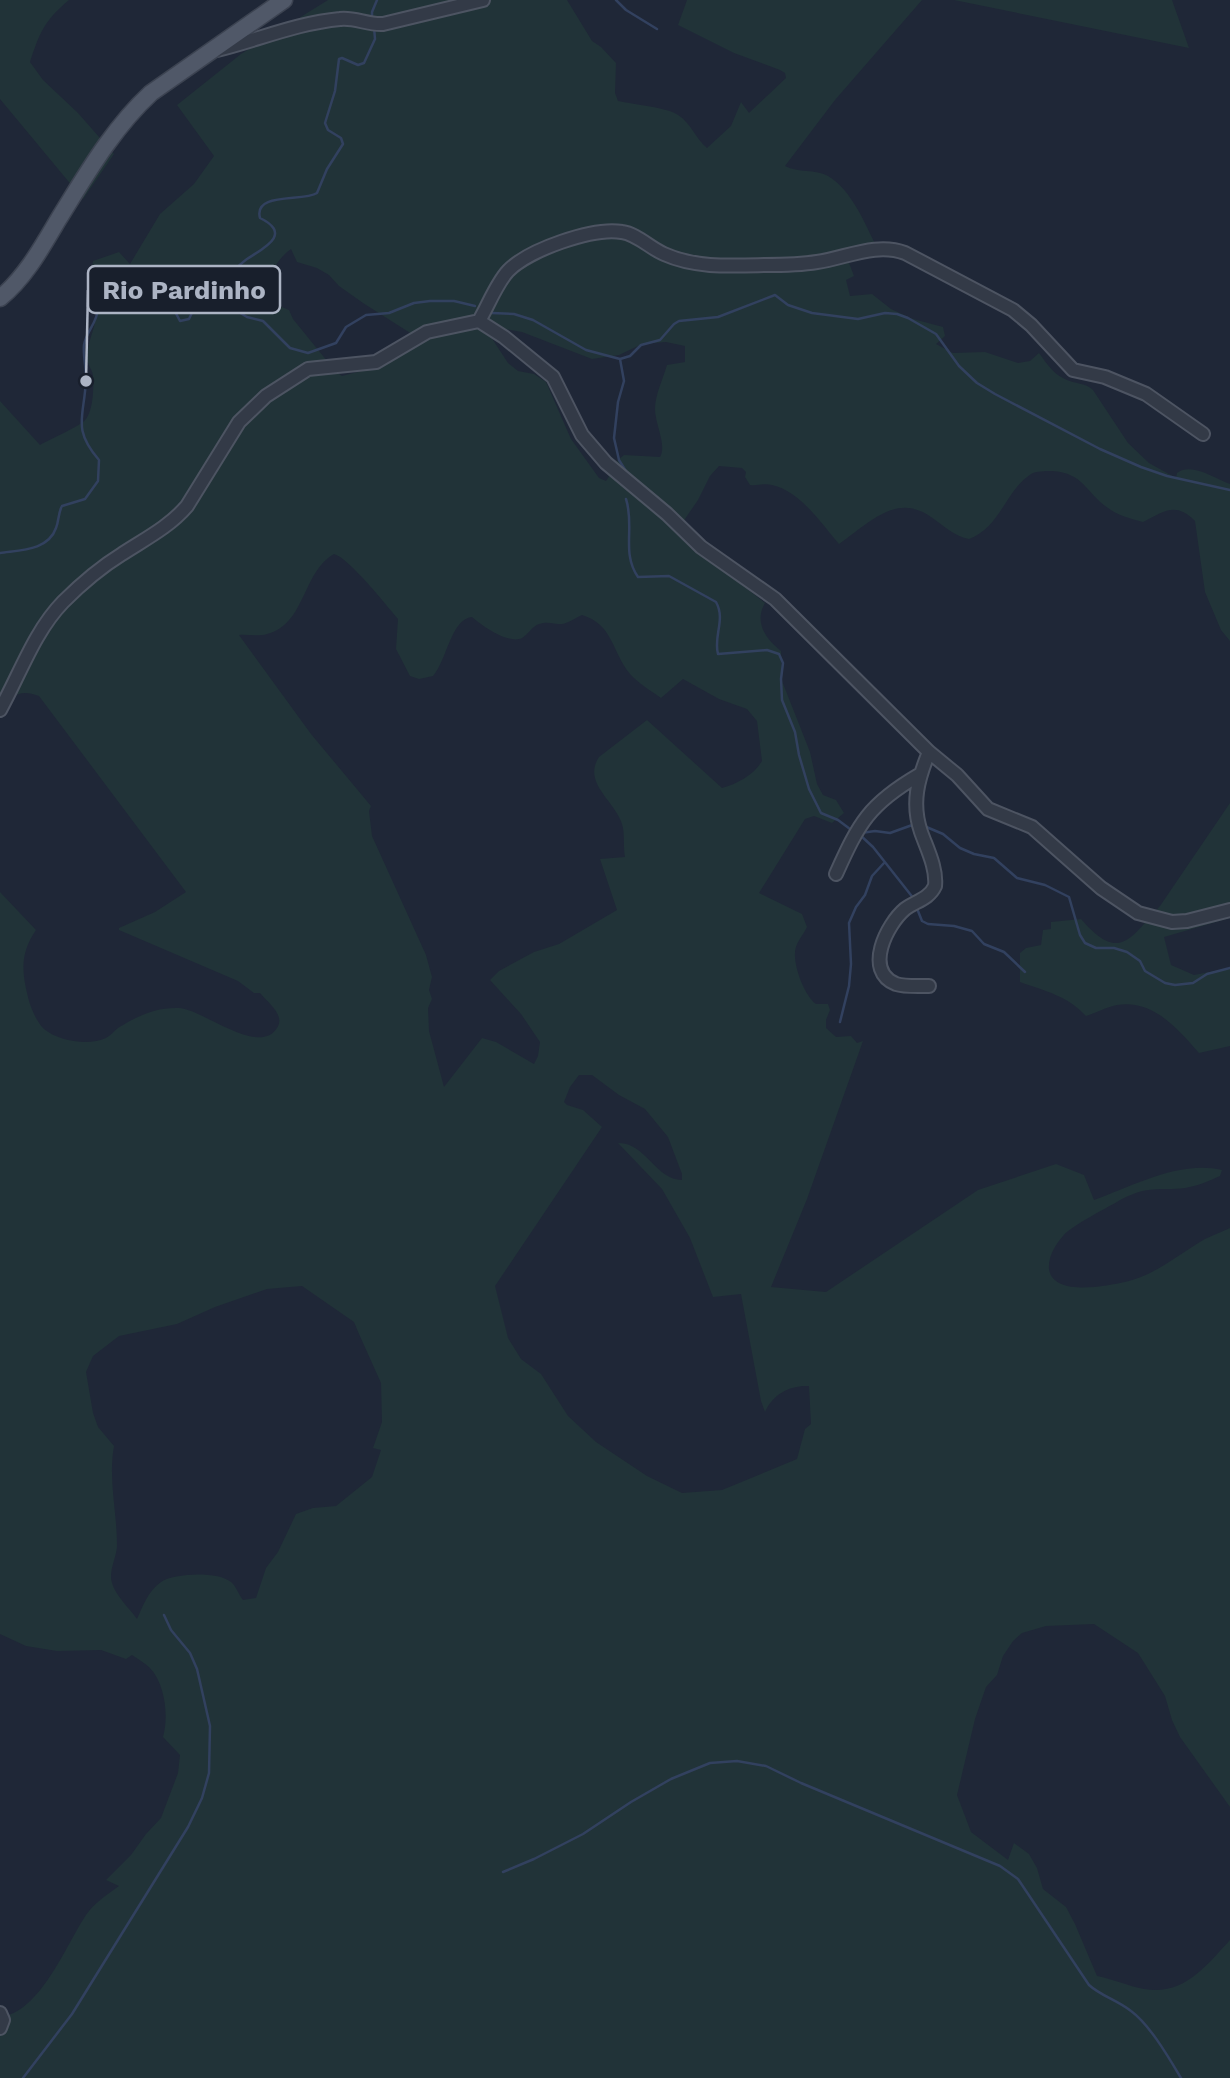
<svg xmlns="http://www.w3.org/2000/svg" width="1230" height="2078" viewBox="0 0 1230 2078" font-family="'Work Sans',sans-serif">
  <rect width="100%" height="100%" fill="#1f2737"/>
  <path fill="#213338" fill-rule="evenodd" d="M0,0H69C44,21 40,32 30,62L43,80L78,113L114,154L83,199L0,99Z
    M328,0H567L592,41L601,47L616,63L615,93L618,101C632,104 669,108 678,115C691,123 695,138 707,148L731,126L741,102L749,113L786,78L785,73L780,70L734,53L678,25L687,0H922L835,100L785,166C798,173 815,169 828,176C851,189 866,225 877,248L846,255L854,276L846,280L850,296L872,294L891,309L913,319L943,327L945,336L936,344L953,353L985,352L1018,363L1030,361L1039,353C1047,364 1054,375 1067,380C1076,384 1086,383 1093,390L1128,443L1149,463L1176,478L1177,473C1192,462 1215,479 1230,484V641L1221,630L1205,592L1195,521C1175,501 1164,512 1143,522C1131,519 1117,515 1108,508C1085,492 1084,473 1052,471C1045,471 1036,471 1031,474C1004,492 1001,527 969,539C955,537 943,525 931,517C896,492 868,524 839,544C821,523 800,491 772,485C764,483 757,486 750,485L745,477L746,472L742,468L719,466L710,476L698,500L676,532L765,603C754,622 765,638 781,651L782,681L810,752L817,784L823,795L836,800L844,813L832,823L814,816L805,819L759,893L802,914L807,927C804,934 798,940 796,947C791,961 804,996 816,1004H828L830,1010L826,1020V1028L836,1037L851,1036L857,1043L863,1041L807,1199L771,1287L826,1292L978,1190L1056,1164L1084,1175L1094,1200C1133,1186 1180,1160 1222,1170L1220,1176C1209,1181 1197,1186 1185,1188C1157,1191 1150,1185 1122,1199C1109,1207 1072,1225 1063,1236C1055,1245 1048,1257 1049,1269C1053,1297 1106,1286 1125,1282C1156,1275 1179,1254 1205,1239C1213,1235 1222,1232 1230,1228V1807L1180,1737L1172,1720L1165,1696L1138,1653L1094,1624L1046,1626L1022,1633L1013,1641L1003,1656L997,1675L986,1687L975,1719L957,1795L971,1832L1008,1860L1014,1843L1029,1854L1037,1868L1043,1889L1066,1907L1075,1924L1097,1976C1113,1979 1128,1986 1144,1989C1184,1996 1206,1966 1230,1940V2078H0V2017C40,2013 66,1945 86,1915C94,1903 108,1894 119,1886L106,1880L131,1855L146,1834L161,1818L178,1773L180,1755L163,1737C169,1716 165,1684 150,1668C145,1663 138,1659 132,1655L126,1659L101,1650L57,1651L26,1646L0,1634V892L36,930C19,955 22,973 29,1001C32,1011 37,1022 44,1029C58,1041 89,1046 106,1038C110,1036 114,1031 118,1028C137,1016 156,1007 179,1008C202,1009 259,1057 277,1028C286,1015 267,1002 260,993H254L238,981L119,930V928L155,912L186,892L39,696C20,689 12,695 0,710V401L40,445C50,439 81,426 86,419C93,410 94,387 93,376C93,370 86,363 87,356C89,331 106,314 88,290L93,261L119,252L130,264L160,214L194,184L214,156L177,105L241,54ZM291,249L297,262L317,268L329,275L339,286L363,303L415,336L376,367L342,376L336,372L293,319L289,310L277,305C275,299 269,290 269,283C270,270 282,255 291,249ZM505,329L522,332L592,359L619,355L642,344L666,342L685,346V362L667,365C663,379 655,395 655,409C655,424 667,445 660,457L624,455C612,464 613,472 606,481L599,478L571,439L546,382L534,374L518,371L508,363L491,337L493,331ZM334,554C349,558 386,605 398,619L396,649L410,676L419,679L433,676C447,660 451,619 472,617C481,625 509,645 522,638C529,634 531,627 539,624C548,621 553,624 562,624C569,623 575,618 582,615C613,624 612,652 630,674C638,683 651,691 661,698L683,679L719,699L747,709L757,721L762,761C754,775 737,784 722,788L647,720L599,757C582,783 615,801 622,824C625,833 623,846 625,857L600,859L617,910L559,944L534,952L499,971L490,980L521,1014L540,1042L538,1056L534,1064L496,1042L482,1038L444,1087L429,1031L428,1008L432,999L429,990L432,977L426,955L372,836L369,811L371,806L311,734L239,635C248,634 258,637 267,634C306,624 302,572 334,554ZM579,1075H592L619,1095L645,1109L668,1137L682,1174V1180C656,1180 645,1142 618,1143L662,1189L690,1238L713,1297L741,1294L761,1401L765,1412C773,1394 790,1385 809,1386L811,1424L805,1429L797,1459L722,1490L682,1493L647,1476L596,1442L568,1416L541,1374L521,1359L508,1338L495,1286L602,1127L583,1110L567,1105L564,1102L570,1087ZM302,1286L354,1322L359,1334L381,1383L382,1422L373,1448L381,1450L372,1477L336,1506L313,1508L296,1514L278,1552L266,1568L256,1598L243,1600C239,1595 236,1586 231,1582C218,1571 174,1573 161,1582C148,1591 143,1606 137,1619C130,1609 115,1595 112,1583C108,1571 117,1557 117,1545C117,1511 108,1480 114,1446L98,1427L93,1413L86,1372L93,1356L119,1336L177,1324L215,1307L267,1289Z
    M925,0H1172L1189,48L954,0Z
    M1230,803V918L1164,937L1171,965L1194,975L1230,968V1046L1199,1053C1178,1029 1153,999 1117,1005C1106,1007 1096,1013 1086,1016C1068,996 1045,991 1020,982V953L1026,948L1041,945L1043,930L1051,929V922L1081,919C1120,964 1130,938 1160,906Z"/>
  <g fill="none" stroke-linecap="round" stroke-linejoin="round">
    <path stroke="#32415f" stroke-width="2.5" d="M616,0L626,10L657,29
      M372,20V12L377,0
      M197,305L212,301L222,302L247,317L263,321L290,348L308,353L336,343L346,327L366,315L389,313L414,303L430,301H454L475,306
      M492,313L514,314L533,320L586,350L620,359L630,356L641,345L660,340L674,324L679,321L718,317L775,295L788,305L812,313L858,319L885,313L897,314L908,318L936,334L959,366L977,383L995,394L1100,449L1141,467L1167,476L1230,490
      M620,359L624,381L618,402L614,438L619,460L629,476
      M626,499C635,526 621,553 638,577L669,576L716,602C726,620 713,636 718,654L767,650L779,654L783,663L781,679L782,700L795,732L799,755L809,789L821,813L838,820L854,832
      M0,553C19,550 48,551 56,528C59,521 58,513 62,506L85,499L98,481L99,460C71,428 85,416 86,378C86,367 83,356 84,345C86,332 97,323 98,309C99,296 91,284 95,272C113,266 133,291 149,298C156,301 164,302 171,304L180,321L189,319L200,296L194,283L196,272C207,268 217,277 229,272C236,270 241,263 247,259C264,248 293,234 260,218C253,192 303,202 317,193L327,169L343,144L341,138L328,130L325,123L335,91L339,59L342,58L358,65L364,63L375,39L374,27
      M924,826L943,834L960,848L974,854L994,858L1017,878L1045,885L1069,897L1080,935L1085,943L1096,948H1114L1127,952L1140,961L1145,971L1165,983L1175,985L1193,983L1207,974L1230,968
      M861,833L875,831L890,833L915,824
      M860,835L873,847L914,899
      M916,906L922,921L928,924L954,926L972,931L984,944L1004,952L1025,972
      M840,1022L849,986L851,964L849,923L856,907L865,895L872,876L884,863
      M503,1872L534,1859L583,1834L631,1802L671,1779L710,1763L737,1761L766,1766L801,1783L1000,1866L1018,1879L1089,1985C1101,1996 1117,2000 1131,2011C1150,2025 1169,2058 1181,2078
      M23,2078L72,2014L188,1827L202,1798L209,1773L210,1726L197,1669L190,1653L171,1630L164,1615"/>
    <g stroke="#4d5462" stroke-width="16">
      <path id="minor" d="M217,50C258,40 297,23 340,19C354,17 368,25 383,24L483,0
        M479,321C488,306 496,284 508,271C528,250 593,227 622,232C637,234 650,248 664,254C695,268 730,266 764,265C781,265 799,265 817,262C846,258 876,242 905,253L1013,310L1031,325L1073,370L1105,377L1146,394L1203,434
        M0,710C20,674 34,632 63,602C80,585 101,567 122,554C145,539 169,527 187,506L239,422L266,396L308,369L376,362L427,332L479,321L504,337L553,377L582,435L606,463L667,514L701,547L775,599L929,752L957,775L988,809L1032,827L1101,888L1138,913L1172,922L1187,921L1230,910
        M929,752C918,779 911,803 921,832C927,849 937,868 935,886C929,899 916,901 905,909C887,924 863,971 896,984C905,987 919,986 929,986
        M836,874C859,823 869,804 919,775
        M0,2013L3,2020L0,2028"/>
    </g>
    <g stroke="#3c4351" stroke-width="19">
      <path id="major" d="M0,298C25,278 42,247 58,220C86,175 112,129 151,93L284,0"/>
    </g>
    <use href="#minor" stroke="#333a47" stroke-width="12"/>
    <use href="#major" stroke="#505868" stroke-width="16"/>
  </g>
  <path fill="none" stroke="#acb4c4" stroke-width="2.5" d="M86 381L88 290"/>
  <circle fill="#acb4c4" stroke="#181f2c" stroke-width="2.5" cx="86" cy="381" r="7"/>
  <rect fill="#181f2c" stroke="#acb4c4" stroke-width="2.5" x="88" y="266" width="192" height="47" rx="7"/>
  <g font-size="26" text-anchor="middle" font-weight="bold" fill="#acb4c4">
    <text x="184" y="299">Rio Pardinho</text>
  </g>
</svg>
